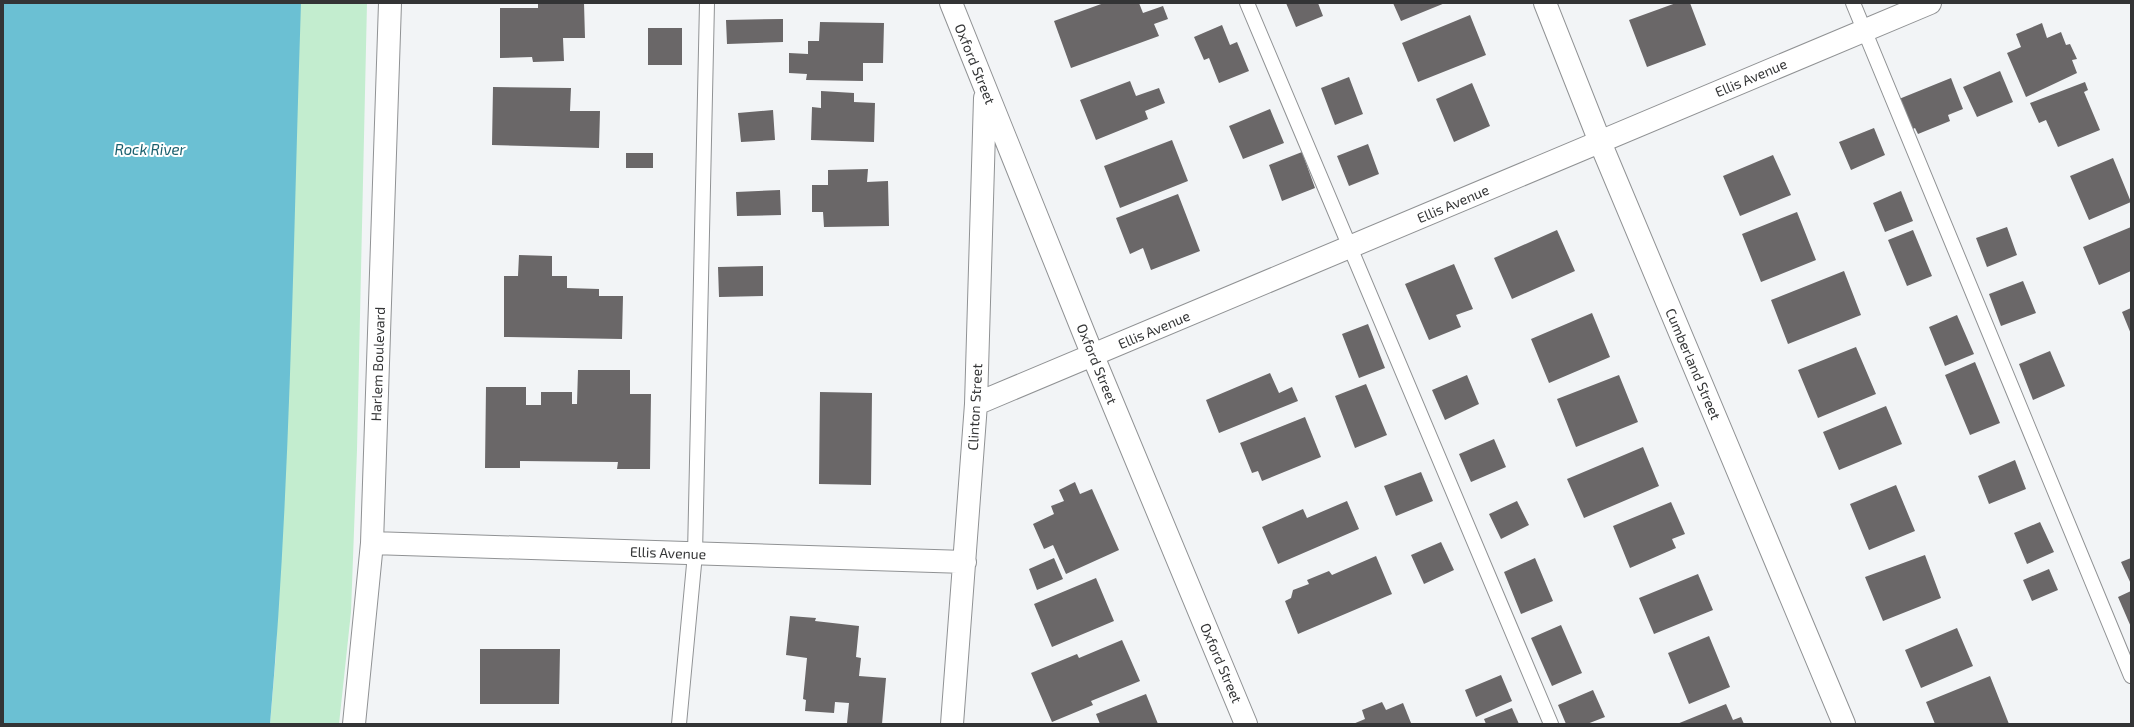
<svg xmlns="http://www.w3.org/2000/svg" width="2134" height="727" viewBox="0 0 2134 727" font-family="'Exo 2',sans-serif">
  <rect width="100%" height="100%" fill="#f2f4f6"/>
  <path fill="#c3edcf" d="M300,3H367L357,450L351,612L339,724H270L276,653Z"/>
  <path fill="#6bc0d3" d="M3,3H301C293,242 291,486 270,724H3Z"/>
  <path fill="#6a6768" d="M538,3H584L585,38H563L564,61L533,62L532,57L500,58V8H538Z
    M1104,3H1139L1143,13L1163,6L1168,19L1154,24L1159,36L1071,68L1054,21Z
    M1286,3H1318L1323,16L1296,27Z
    M1393,3H1445L1401,21Z
    M1676,3H1690L1706,45L1647,67L1629,20Z
    M1470,15L1486,55L1418,82L1402,43Z
    M783,19V42L727,44L726,20Z
    M820,22L884,23L883,63H863V81L806,80L807,74L789,73V53L808,54V41H819Z
    M2042,23L2047,38L2061,32L2066,45L2070,44L2077,59L2072,60L2077,73L2026,97L2007,53L2021,47L2016,34Z
    M1222,25L1230,45L1237,42L1249,71L1219,83L1209,58L1204,60L1194,37Z
    M648,28H682V65H648Z
    M2000,71L2013,102L1977,117L1963,87Z
    M1349,77L1363,114L1335,125L1321,88Z
    M1951,78L1963,109L1948,115L1950,121L1918,134L1915,128L1911,130L1899,99Z
    M1130,81L1136,96L1159,88L1165,103L1145,111L1148,119L1096,140L1080,100Z
    M2085,82L2088,90L2084,92L2100,130L2058,147L2046,120L2039,123L2030,103Z
    M1472,83L1490,126L1454,142L1436,99Z
    M493,87L571,88L570,111H600L599,148L492,145Z
    M821,91L854,93V102L875,103L874,142L811,140L812,107L821,108Z
    M1270,109L1284,143L1243,159L1229,126Z
    M773,110L775,140L741,142L738,113Z
    M1874,128L1885,155L1851,170L1839,142Z
    M1172,140L1188,181L1120,208L1104,166Z
    M1368,144L1379,174L1349,186L1337,156Z
    M1302,152L1315,188L1282,201L1269,165Z
    M626,153H653V168H626Z
    M1773,155L1791,195L1740,216L1723,176Z
    M2113,158L2131,202L2089,220L2070,176Z
    M868,169L867,182L888,181L889,226L824,227L823,212H812V185H828V170Z
    M780,190L781,215L737,216L736,192Z
    M1901,191L1913,221L1885,232L1873,203Z
    M1178,194L1200,251L1151,270L1143,248L1130,254L1116,218Z
    M1797,212L1816,260L1761,282L1742,234Z
    M2007,227L2017,255L1987,267L1976,238Z
    M2131,227V271L2099,285L2083,247Z
    M1557,230L1575,271L1512,299L1494,258Z
    M1913,230L1932,276L1907,286L1888,240Z
    M519,255L552,256V276H567V288L599,289V296H623L622,339L504,337V276H518Z
    M1454,264L1473,309L1456,315L1461,327L1429,340L1405,284Z
    M763,266V296L719,297L718,267Z
    M1844,271L1861,315L1788,344L1771,300Z
    M2023,281L2036,313L2001,326L1989,294Z
    M2131,308V334L2122,312Z
    M1592,313L1610,357L1549,383L1531,339Z
    M1957,315L1974,354L1945,366L1929,327Z
    M1368,324L1385,368L1359,378L1342,334Z
    M1856,347L1876,394L1818,418L1798,370Z
    M2050,351L2065,386L2033,400L2019,364Z
    M1975,362L2000,423L1970,435L1945,375Z
    M578,370H630V394H651L650,469H617L618,462L520,461V468H485L486,387H526V405H541V392H572V404H577Z
    M1270,373L1279,393L1292,387L1298,401L1219,433L1206,400Z
    M1467,375L1479,404L1445,420L1432,390Z
    M1619,375L1638,422L1576,447L1557,399Z
    M1366,384L1387,435L1355,448L1335,396Z
    M820,392L872,393L871,485L819,484Z
    M1886,406L1902,444L1839,470L1823,432Z
    M1305,417L1321,457L1262,481L1258,471L1252,473L1240,443Z
    M1494,439L1506,467L1471,482L1459,454Z
    M1643,447L1659,486L1584,518L1567,479Z
    M2015,460L2026,489L1989,504L1978,476Z
    M1421,472L1433,501L1396,516L1384,486Z
    M1075,482L1080,494L1092,489L1119,550L1066,574L1053,545L1044,549L1033,524L1054,514L1051,506L1064,501L1059,490Z
    M1896,485L1915,531L1869,550L1850,504Z
    M1347,501L1359,529L1278,564L1262,527L1303,509L1307,518Z
    M1517,501L1529,525L1501,539L1489,514Z
    M1671,502L1685,534L1672,539L1676,548L1630,568L1613,526Z
    M2040,522L2054,552L2027,564L2014,533Z
    M1441,542L1454,570L1424,584L1411,555Z
    M1925,555L1941,598L1883,621L1865,577Z
    M1376,556L1392,594L1298,634L1285,601L1291,598L1293,590L1309,584L1307,580L1329,571L1332,575Z
    M1054,558L1063,579L1037,590L1029,569Z
    M1535,558L1553,601L1521,614L1504,572Z
    M2131,558V584L2121,562Z
    M2049,569L2058,590L2032,601L2023,580Z
    M1698,574L1713,610L1654,634L1639,598Z
    M1096,578L1114,621L1052,647L1034,604Z
    M2131,591V627L2118,597Z
    M790,616L816,618L815,621L859,626L856,657L861,658L859,676L886,678L882,724L847,723L849,703L835,702L834,713L805,711L806,700L803,699L807,658L786,655Z
    M1561,625L1582,673L1552,686L1531,638Z
    M1957,628L1973,666L1921,688L1905,650Z
    M1709,636L1730,687L1689,704L1668,653Z
    M1122,640L1140,681L1091,701L1093,705L1052,722L1031,673L1077,654L1079,658Z
    M480,649H560L559,704H480Z
    M1501,675L1512,701L1476,717L1465,690Z
    M1990,676L2009,724H1935L1926,702Z
    M1593,690L1605,717L1587,724H1566L1558,705Z
    M1146,694L1158,724H1100L1096,714Z
    M1382,702L1386,710L1403,703L1411,723L1353,724L1365,719L1362,710Z
    M1726,704L1733,720L1741,717L1744,724H1677Z
    M1512,708L1519,724H1486L1484,719Z"/>
  <g fill="none" stroke-linecap="round" stroke-linejoin="round">
    <g stroke="#909294" stroke-width="16">
      <path id="service" d="M1247,3L1551,724
        M1853,3L2131,676
        M679,724L695,554L707,3"/>
    </g>
    <g stroke="#909294" stroke-width="24">
      <path id="minor" d="M951,3L1093,356L1246,724
        M976,404L1930,3
        M372,543L965,562
        M354,724L372,543L390,3
        M952,724L976,404L985,98"/>
    </g>
    <g stroke="#909294" stroke-width="24">
      <path id="tertiary" d="M1545,3L1600,142L1844,724"/>
    </g>
    <use href="#service" stroke="#fff" stroke-width="14"/>
    <use href="#minor" stroke="#fff" stroke-width="22"/>
    <use href="#tertiary" stroke="#fff" stroke-width="22"/>
  </g>
  <g text-anchor="middle" stroke-width="4" stroke-linejoin="round" paint-order="stroke">
    <g font-size="14" fill="#333435" stroke="#fff">
      <text transform="translate(975 64) rotate(68)" y="5">Oxford Street</text>
      <text transform="translate(1751 78) rotate(-23)" y="5">Ellis Avenue</text>
      <text transform="translate(1453 204) rotate(-23)" y="5">Ellis Avenue</text>
      <text transform="translate(1154 330) rotate(-23)" y="5">Ellis Avenue</text>
      <text transform="translate(378 364) rotate(-88)" y="5">Harlem Boulevard</text>
      <text transform="translate(1097 364) rotate(68)" y="5">Oxford Street</text>
      <text transform="translate(1693 364) rotate(67)" y="5">Cumberland Street</text>
      <text transform="translate(975 407) rotate(-87)" y="5">Clinton Street</text>
      <text transform="translate(668 553) rotate(2)" y="5">Ellis Avenue</text>
      <text transform="translate(1221 663) rotate(67)" y="5">Oxford Street</text>
    </g>
    <g font-size="15" font-style="italic" fill="#1a606e" stroke="#fff">
      <text x="150" y="155">Rock River</text>
    </g>
  </g>
  <rect width="2134" height="727" fill="none" stroke="#333435" stroke-width="8"/>
</svg>
